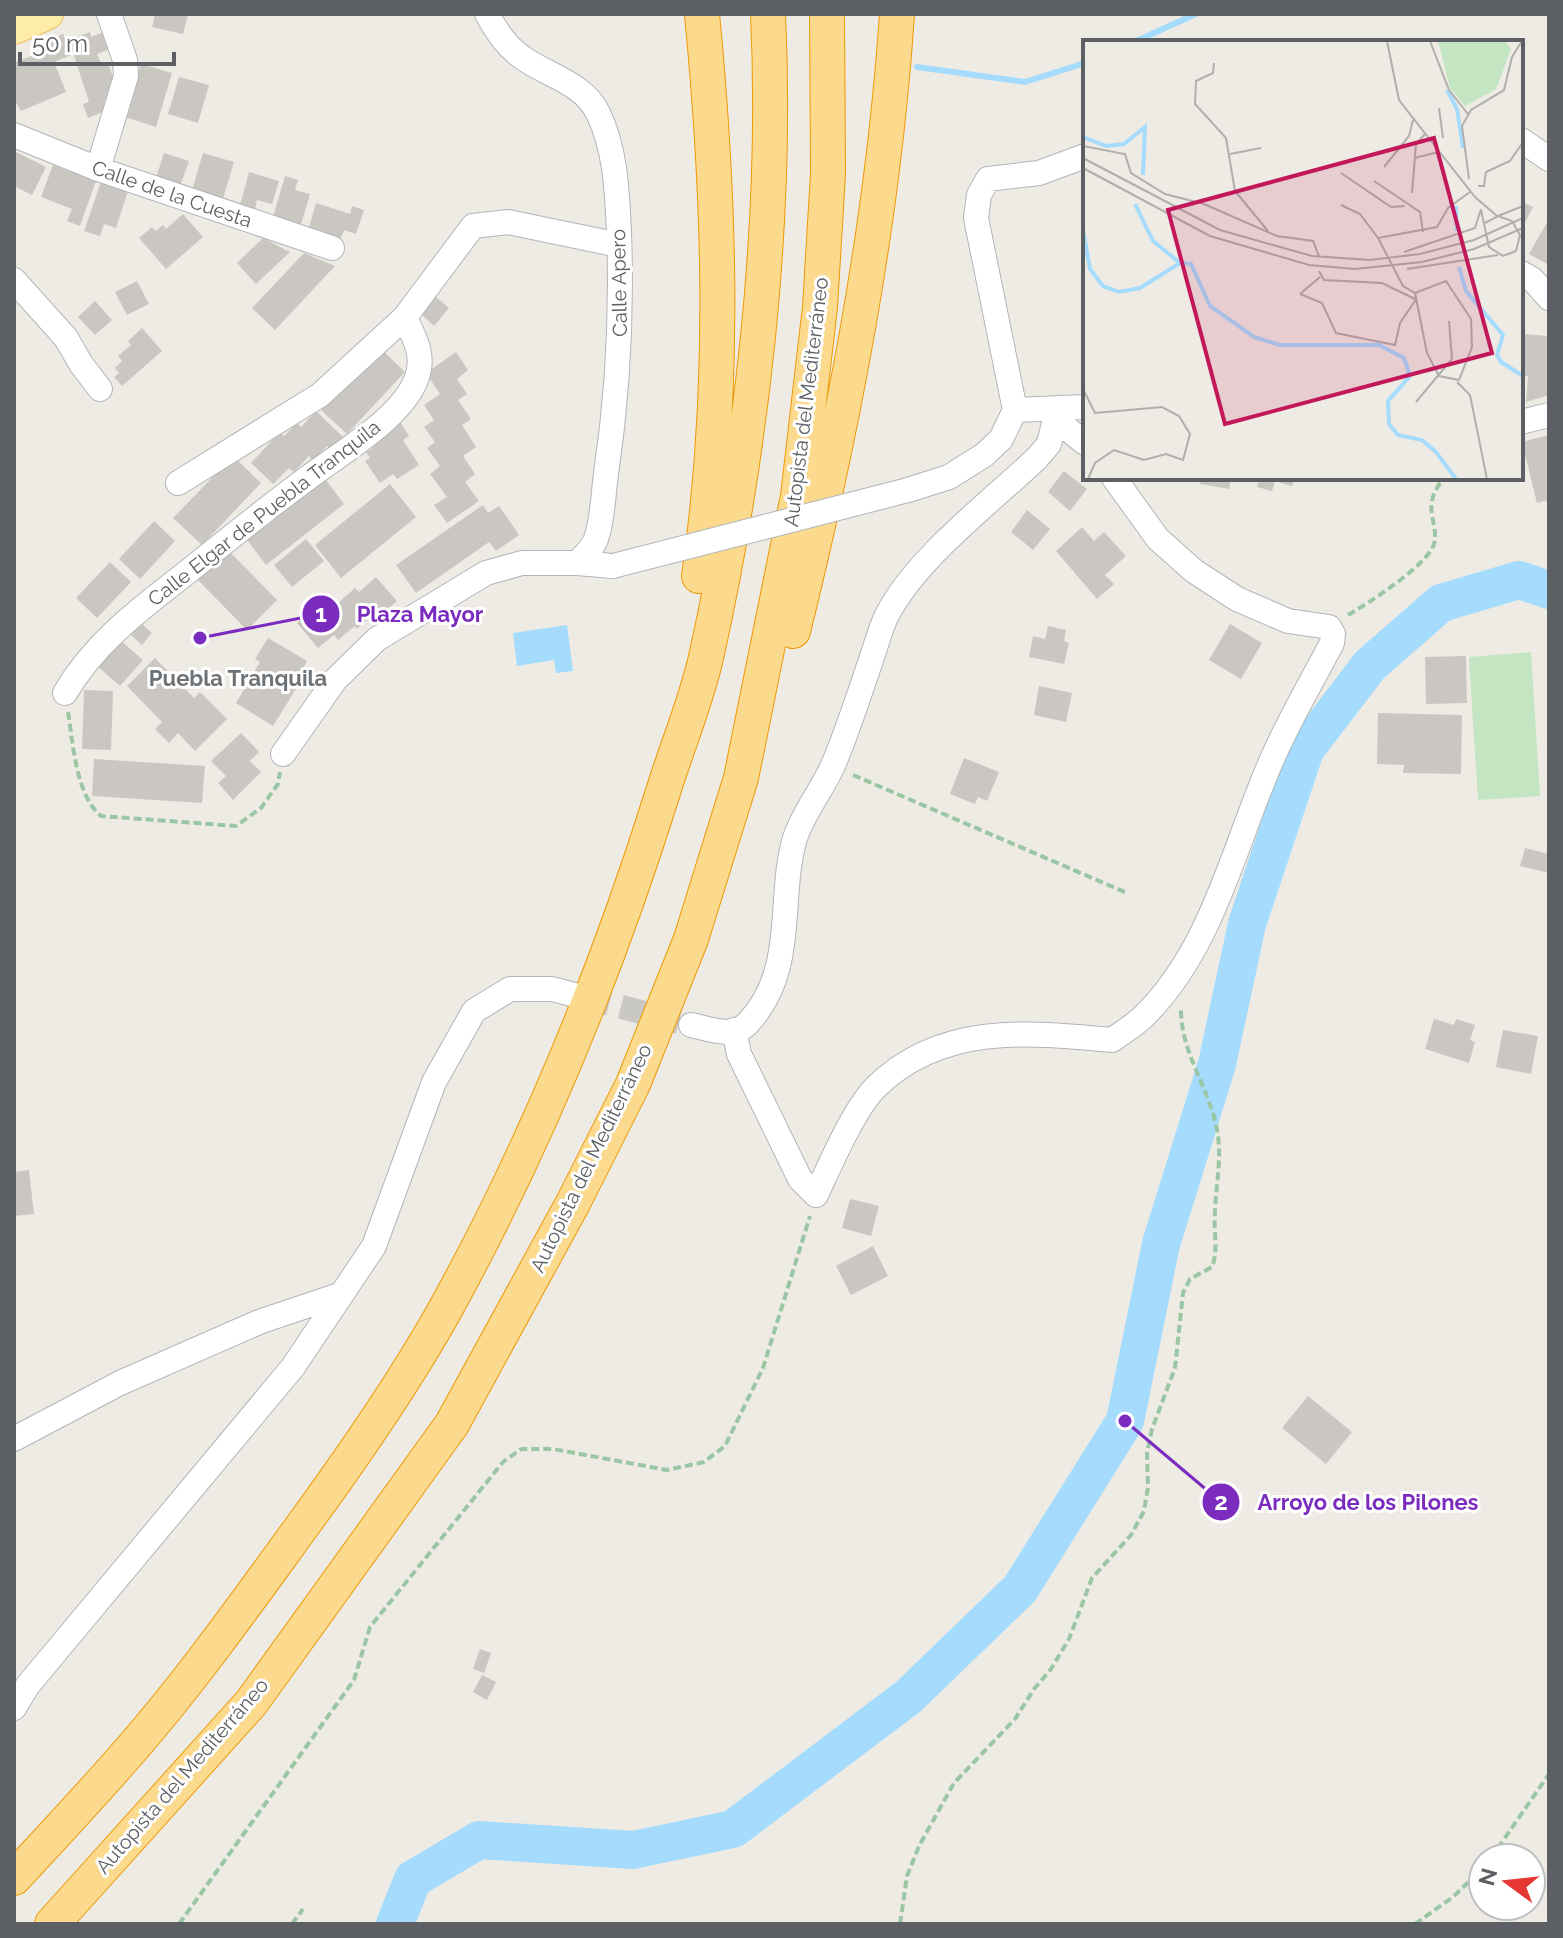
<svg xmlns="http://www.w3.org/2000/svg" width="1563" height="1938" viewBox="0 0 1563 1938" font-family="Raleway,sans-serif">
  <rect width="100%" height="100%" fill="#eeebe4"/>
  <path fill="#c3e5c1" d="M1531,652L1540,796L1478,800L1469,657Z"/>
  <path fill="#a5dbfd" d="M567,625L573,671L556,673L554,660L517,666L513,633Z"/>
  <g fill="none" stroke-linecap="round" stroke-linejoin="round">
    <path stroke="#a5dbfd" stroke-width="6" d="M1134,42L1196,14
      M917,67L1025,82L1085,63"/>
    <path stroke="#a5dbfd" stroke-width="38" d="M395,1924L413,1879L479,1840L633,1850L733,1829L908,1697L1020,1589L1125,1421L1161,1244L1217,1064L1247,924L1305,750L1370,665L1441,603L1519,580L1549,590"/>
  </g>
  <path fill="#cac6c1" d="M155,14H188L183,34L152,27Z
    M90,32L91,37L104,32L110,49L97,54L102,66L108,64L114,79L113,97L104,100L108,110L88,118L83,104L89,102L69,40Z
    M63,34L71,55L54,62L66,92L21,111L14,99V63L51,48L48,40Z
    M141,64L172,73L156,127L125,117Z
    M179,77L209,85L198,123L168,114Z
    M14,151L46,167L32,195L14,186Z
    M164,153L189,161L180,186L156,178Z
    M203,153L234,162L223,199L192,190Z
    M53,165L96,181L80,226L67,221L72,209L41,197Z
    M249,172L279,181L272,204L257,200L255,209L240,205Z
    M285,176L298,180L295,190L310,194L301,225L273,217Z
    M102,179L129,188L116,228L104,224L100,236L84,231Z
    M1521,201L1533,207L1521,230Z
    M316,203L350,214L352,206L364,210L356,234L344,230L340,241L308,231Z
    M183,214L203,237L166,269L139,238L152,227L156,231L163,225L166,229Z
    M1549,219V265L1529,254Z
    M263,238L290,252L256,284L237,263Z
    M304,253L335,266L275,330L252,308Z
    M137,281L149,304L127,315L115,292Z
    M436,297L449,308L434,326L421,314Z
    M95,301L112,320L95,335L78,317Z
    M142,328L162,351L122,386L114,377L119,373L115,368L122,361L118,356L131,345L128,341Z
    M1523,334L1549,336V395L1526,402L1528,376L1521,375Z
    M379,347L405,372L347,434L321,410Z
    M456,352L468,370L457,379L467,394L458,400L471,419L462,425L476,447L463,456L475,474L465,482L479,501L447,523L434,505L447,497L430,474L440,466L427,448L435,442L424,427L434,420L424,405L440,394L426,373Z
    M316,411L344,438L332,450L327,446L313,461L309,456L294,472L289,468L273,484L251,463L280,432L284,436L297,423L301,427Z
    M399,420L409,436L403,440L419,465L397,479L393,474L380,483L365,461L370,458L366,452L373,448L368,441Z
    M1549,435V500L1537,503L1522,442Z
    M233,456L261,483L202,545L173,518Z
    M1064,471L1087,489L1070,511L1048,492Z
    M323,476L344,504L266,565L245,537Z
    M1201,478H1231L1229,489L1200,484Z
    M1259,478H1295L1292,486L1275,481L1272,491L1257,487Z
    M390,484L416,517L341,578L315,545Z
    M483,505L488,513L499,506L519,535L496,551L489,542L416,593L396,565Z
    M1027,510L1050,529L1033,550L1011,532Z
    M154,521L175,541L140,579L119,559Z
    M1082,527L1094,541L1104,532L1126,556L1105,575L1114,584L1097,599L1056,551Z
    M306,539L324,561L292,587L274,565Z
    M228,550L277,600L247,630L198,580Z
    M110,562L131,582L97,618L76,598Z
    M376,577L397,601L379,617L375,613L357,629L355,626L338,640L334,635L318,648L297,623L314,610L317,614L334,599L338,603L355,588L359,592Z
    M141,623L152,633L142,645L131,635Z
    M1230,624L1262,643L1241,679L1209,660Z
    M1048,626L1066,630L1064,641L1069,643L1064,664L1029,657L1033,636L1045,639Z
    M268,638L307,661L295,681L299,684L273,726L236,703L260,662L255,659Z
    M119,639L143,660L120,686L96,665Z
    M1466,656L1467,703L1426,704L1425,657Z
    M155,658L194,698L200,692L227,719L195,751L178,733L169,743L155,729L162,722L127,686Z
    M1039,686L1072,693L1066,722L1034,715Z
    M84,690L113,691L111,750L82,749Z
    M1378,713L1462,715L1461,774L1403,773L1404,765L1377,764Z
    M241,733L259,752L250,761L261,772L233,800L218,783L226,776L211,761Z
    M964,758L999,772L987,801L978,797L975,804L950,794Z
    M94,759L205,766L202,803L92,796Z
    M1525,848L1549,854V873L1520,866Z
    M1434,1019L1454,1025L1456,1019L1475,1025L1470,1040L1475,1042L1469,1063L1425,1049Z
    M1503,1030L1538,1036L1531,1074L1496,1067Z
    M29,1170L34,1214L14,1216V1172Z
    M850,1199L879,1206L871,1236L842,1228Z
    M873,1246L888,1276L851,1295L836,1266Z
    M1308,1396L1352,1432L1326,1464L1282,1428Z
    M480,1649L491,1653L484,1673L473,1669Z
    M482,1675L496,1682L487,1700L473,1692Z"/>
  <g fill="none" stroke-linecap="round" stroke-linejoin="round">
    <path stroke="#cac8c4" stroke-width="24" stroke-dasharray="24 12" stroke-linecap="butt" d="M586,998L691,1025"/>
    <g stroke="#b1b5b9" stroke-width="26">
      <path id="minor" d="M487,14C497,32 508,49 526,60C550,76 584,84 598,113C616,150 617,192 619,232C622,313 618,393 606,474C603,495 603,519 596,539C592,549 584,556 577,563L613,566
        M14,135L98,169L332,248
        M1521,140L1549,159
        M98,169L126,76L125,60L109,14
        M1521,273L1532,279L1549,298
        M14,280L66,338L81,364L100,389
        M1052,409L1055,419L1085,443
        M1015,410L1085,407
        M1521,422L1549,415
        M178,483L320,395L405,317L473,226L508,222L619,245
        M908,490L949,477L984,455L1001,439L1015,410L976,218L979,195L988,179L1039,173L1085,156
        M65,693C94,643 140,609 185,574C226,541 267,508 309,477C342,452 407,415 418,374C424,352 413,336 405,317
        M283,754L335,680L377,639L486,573L522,563H577
        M691,1025C710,1029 733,1039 748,1023C798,969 777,899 795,838C804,811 823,789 834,763C848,730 859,695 871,660C876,646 880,629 887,615C917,557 990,503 1037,458L1049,444L1055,419
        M734,1030L739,1054L800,1179L816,1195C830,1165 853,1111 875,1088C940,1023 1029,1032 1112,1040C1122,1033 1133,1026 1142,1018C1213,950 1234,844 1273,757C1290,718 1312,681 1332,643L1333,634L1329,627L1288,621L1237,599L1194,571L1158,539L1114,478
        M14,1439L120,1383L259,1322L342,1294
        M14,1708L28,1685L293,1367L374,1246L434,1082L474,1011L510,989H552L586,998"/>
    </g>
    <g stroke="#eebe5d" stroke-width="32">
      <path id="major" d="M14,29L48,14"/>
    </g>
    <g stroke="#ed9905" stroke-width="36">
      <path id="highway" d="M699,576C726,390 720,201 702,14
        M793,631C843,428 883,223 897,14
        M14,1878C49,1840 85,1802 119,1763C186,1688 244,1606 303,1525C352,1458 400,1389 441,1317C534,1150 606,974 663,792C677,746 697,700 707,653C752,448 778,224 768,14
        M52,1924L251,1703L452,1424L573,1203L633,1084L691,939L741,778L798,496L820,307L828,174L827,14"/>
    </g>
    <path stroke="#9ac6a4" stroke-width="4" stroke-dasharray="8 4" stroke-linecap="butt" d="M1348,615C1367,604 1428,565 1434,544C1438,530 1429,515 1432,501C1433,493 1439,485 1443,478
      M68,712C73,743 76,796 101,816L236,826L261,808L278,784L280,772
      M853,775L1127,893
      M1491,1858L1549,1774
      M179,1924L354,1680L370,1627L503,1462L521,1449H553L667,1470L704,1462L725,1446L763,1368L810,1216
      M292,1924L303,1909
      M900,1924L907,1876L919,1846L954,1783L1015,1719L1034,1689L1051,1669L1069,1639L1092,1578L1131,1535L1144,1511L1148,1487L1147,1453L1152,1429L1175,1368L1183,1293L1190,1279L1212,1267C1219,1249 1213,1230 1215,1212C1216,1182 1223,1155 1216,1125C1207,1084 1180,1051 1181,1007
      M1415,1924L1453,1897L1483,1868"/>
    <use href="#minor" stroke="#fff" stroke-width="24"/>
    <use href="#major" stroke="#fdecaa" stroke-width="30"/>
    <use href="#highway" stroke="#fbda8e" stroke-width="34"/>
    <g stroke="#b1b5b9" stroke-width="26" stroke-linecap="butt">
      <path id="minor-bridge" d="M613,566L908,490"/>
    </g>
    <use href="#minor-bridge" stroke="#fff" stroke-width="24"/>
  </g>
  <g text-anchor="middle" stroke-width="6" stroke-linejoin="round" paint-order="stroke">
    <g font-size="20" fill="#5c6064" stroke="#fff">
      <text transform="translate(172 194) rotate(19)" y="7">Calle de la Cuesta</text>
      <text transform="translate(619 283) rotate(-91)" y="7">Calle Apero</text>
      <text transform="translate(806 402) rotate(-83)" y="7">Autopista del Mediterráneo</text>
      <text transform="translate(264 513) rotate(-38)" y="7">Calle Elgar de Puebla Tranquila</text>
      <text transform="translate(591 1158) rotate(-64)" y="7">Autopista del Mediterráneo</text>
      <text transform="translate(182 1776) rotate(-49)" y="7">Autopista del Mediterráneo</text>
    </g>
    <g font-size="22" font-weight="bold" fill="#6d7276" stroke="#fff">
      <text x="238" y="686">Puebla Tranquila</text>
    </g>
  </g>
  <g transform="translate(1083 40)">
    <rect width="440" height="440" fill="#eeebe4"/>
    <path d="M355,1H422L428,9L413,49L382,66L367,48Z" fill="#c3e5c1"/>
    <path fill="none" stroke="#a5dbfd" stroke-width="4" d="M364,50L374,69L380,108M0,97L23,106L41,104L62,87L60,135M52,164L70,201L97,223M373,166L374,191M0,190L7,229L20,246L36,252L57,248L97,223L108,224L127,266L171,297L197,305H296L321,318L327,336L305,361L306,384L315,395L339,400L353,412L373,439M376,227L383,251L420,295L414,315L418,322L440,336"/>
    <path fill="none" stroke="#b0afad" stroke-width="2" d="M304,1L316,60L392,157L414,176M347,1L366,50L385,74M131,23L130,33L113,41L112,64L143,98L152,151L185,191M356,68L360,98M0,106L42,114L48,133L82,154L121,164L194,196L230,201L236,216M147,114L178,108M0,118L137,190L229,216L287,220L337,214L391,200L440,178M331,118L356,112M301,127L326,96L330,80M0,128L127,196L226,225L272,229L339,222L391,209L440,188M258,133L308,167L322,166M386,139L379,86L388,70L421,50L429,17L439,1M291,141L337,172L340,192M395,146H401L403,132L427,121L440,102M329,153L333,104L342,94M258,165L277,174L295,198M398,170L406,207L420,216L433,211L437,195L429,181L415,176L402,183M415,176L440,166M321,212L392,188L398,169M324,229L415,215M236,231L241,240L299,243L332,259M332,253L363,241L388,279L389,307L376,340L356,336L344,313L332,253L320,246L295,198L354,187L365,168L387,152M217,254L239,263L253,293L312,305L317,283L334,258M217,254L237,237M374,342L387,355L404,439M0,349L12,373L79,367L96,376L107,394L100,420L83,414L61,420L31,410L12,423L5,439M333,362L369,319L366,281"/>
    <path fill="#c2185b" fill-opacity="0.15" stroke="#c2185b" stroke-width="4" d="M351,98L409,313L142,384L85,170Z"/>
    <rect width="440" height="440" fill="none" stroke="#5c6064" stroke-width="4"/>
  </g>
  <path fill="none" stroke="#7b2cbf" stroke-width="3" d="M200 638L321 614M1125 1421L1221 1502"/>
  <g fill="#7b2cbf" stroke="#fff" stroke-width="3">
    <circle cx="200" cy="638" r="8"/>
    <circle cx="1125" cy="1421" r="8"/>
    <circle cx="321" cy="614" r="20"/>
    <circle cx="1221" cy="1502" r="20"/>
  </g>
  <g font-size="24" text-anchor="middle" font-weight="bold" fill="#fff">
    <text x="321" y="622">1</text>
    <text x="1221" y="1510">2</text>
  </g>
  <g font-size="22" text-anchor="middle" font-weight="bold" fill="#7b2cbf" stroke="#fff" stroke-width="6" stroke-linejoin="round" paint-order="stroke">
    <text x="420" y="622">Plaza Mayor</text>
    <text x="1368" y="1510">Arroyo de los Pilones</text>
  </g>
  <rect width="1563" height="1938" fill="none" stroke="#5c6064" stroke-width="32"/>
  <g transform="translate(1507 1882) rotate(285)"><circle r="38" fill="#ffffff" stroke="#bebfc1" stroke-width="2"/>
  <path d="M0-6L14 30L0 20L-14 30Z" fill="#e63733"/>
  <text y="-12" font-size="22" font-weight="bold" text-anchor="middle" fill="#5c6064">N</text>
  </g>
  <path d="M20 52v12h154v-12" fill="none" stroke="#5c6064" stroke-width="4"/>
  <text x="32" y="52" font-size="24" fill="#5c6064" stroke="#ffffff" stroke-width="6" paint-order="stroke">50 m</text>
</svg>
